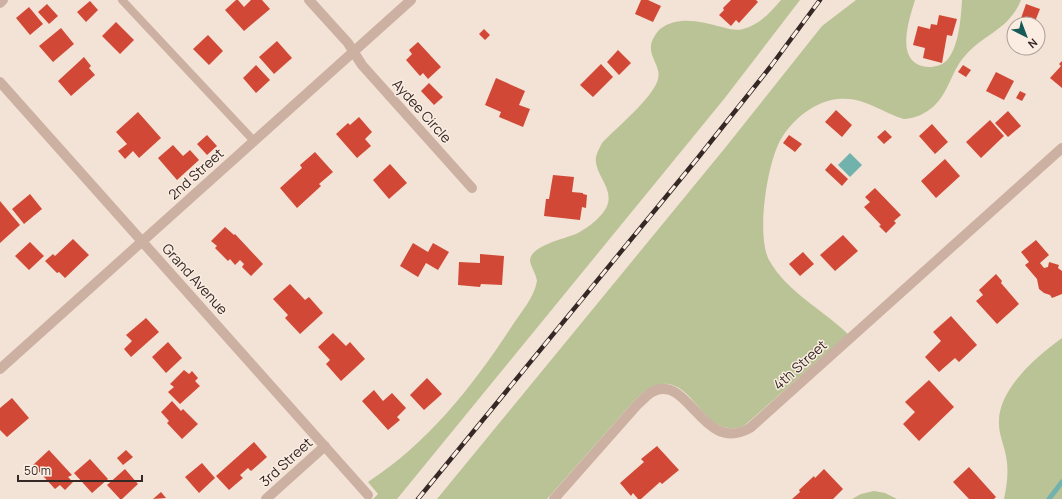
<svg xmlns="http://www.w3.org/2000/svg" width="1062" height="499" viewBox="0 0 1062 499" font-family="Manrope,sans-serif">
  <rect width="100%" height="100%" fill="#f3e2d6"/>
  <path fill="#b9c395" d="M781,0H800L724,99L397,499H373L378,494L368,482C428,443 473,386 512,326C521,312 534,298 537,281C536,274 531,267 530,261C530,245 566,239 578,233C587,228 595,222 602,214C621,192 593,176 596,157C597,152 600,147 602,143C616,128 654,97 658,79C662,65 645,55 653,39C655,35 657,32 660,29C679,15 701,22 722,27C729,29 736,31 743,29C759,25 771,12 781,0Z
    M856,0H915C909,20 893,65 929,67C936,67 943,65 948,59C959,45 961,18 962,0H1021C1009,30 983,34 964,57C951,72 949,92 934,106C925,114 916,118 904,119C881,112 863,96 838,99C815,101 793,119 781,139C767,163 756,235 769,260C788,293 822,309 848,334L745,425C742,426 739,428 736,428C696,435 687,348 634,401L547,499H437L725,148L822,26Z
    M1062,338V499H1004C1007,485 1009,471 1006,456C1004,445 999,435 999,424C997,390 1037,356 1062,338Z
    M874,491L885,493L897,499H852L861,494Z"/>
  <path fill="#72b2ad" d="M850,153L862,165L850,177L838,165Z"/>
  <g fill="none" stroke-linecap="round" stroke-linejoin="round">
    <path stroke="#72b2ad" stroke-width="5" d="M1049,499L1062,482"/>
  </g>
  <path fill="#d14936" d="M236,0H238L244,7L251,0H262L270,9L244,31L225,10Z
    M641,0H648L661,6L653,22L635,14Z
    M731,0H756L758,2L739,23L736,20L731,26L719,15L724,10L723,8Z
    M90,1L98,10L86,22L77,12Z
    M47,4L58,16L49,24L38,12Z
    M1026,4L1040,9L1034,24H1019Z
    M29,7L43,24L30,35L16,18Z
    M939,15L957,19L952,36L947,35L942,63L923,58L925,48L913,45L918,26L930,29L931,24L937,25Z
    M116,22L134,40L120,54L102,36Z
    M61,28L74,44L53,62L39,46Z
    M484,29L490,35L485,40L479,34Z
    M208,35L223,51L209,65L193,49Z
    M277,41L292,58L274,74L259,57Z
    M418,42L441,67L428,79L423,73L420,76L406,60L412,54L409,50Z
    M618,50L631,63L619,75L607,62Z
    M84,57L91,66L89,68L95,75L71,96L58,81Z
    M1062,61V88L1050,78L1061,66L1059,64Z
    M601,64L613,77L593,97L580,85Z
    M256,65L270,80L256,93L243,78Z
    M963,65L971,70L966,77L958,72Z
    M996,72L1014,81L1004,100L986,91Z
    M496,78L525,91L519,105L530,109L523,127L499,117L501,112L485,105Z
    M429,83L443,97L434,105L421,91Z
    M1020,91L1026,94L1022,101L1016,98Z
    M836,110L852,125L842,137L825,122Z
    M1008,111L1021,126L1008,137L995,123Z
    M138,112L161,138L139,158L133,151L125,159L118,151L127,144L116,132Z
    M359,117L372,132L365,139L371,146L357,158L336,134L348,123L350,125Z
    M990,120L1004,136L981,158L966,142Z
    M932,124L948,142L935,154L919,136Z
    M885,130L892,137L884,144L877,137Z
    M207,135L217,146L207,155L197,144Z
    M789,135L802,144L795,152L783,143Z
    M173,145L183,156L190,150L199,160L177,180L158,158Z
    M315,152L333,172L319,184L321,186L297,208L280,188L302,168L300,165Z
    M945,159L960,176L936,198L921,181Z
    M831,163L848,179L842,186L825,170Z
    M390,164L407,183L389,199L373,180Z
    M553,175L574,177L572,192L583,193V194L587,195L586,208L582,207L580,220L544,216L546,199H549Z
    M875,188L901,215L894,221L896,223L886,233L879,226L881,225L864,207L870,202L865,197Z
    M30,194L42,209L24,224L12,209Z
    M0,201L20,225L0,243Z
    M225,227L234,235L235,234L263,264L251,276L242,267L244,264L240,260L235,265L230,259L228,261L215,248L217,246L211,241Z
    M843,235L858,251L835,271L820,255Z
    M73,239L89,255L65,278L59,272L57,273L45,261L53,254L55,256Z
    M1036,240L1049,255L1040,263L1044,268L1048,267L1049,262L1059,265L1058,268L1062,271V294L1052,298L1050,295L1044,293L1039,289L1037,279L1025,265L1029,262L1021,252Z
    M30,242L44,256L29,270L15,256Z
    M413,243L428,252L433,243L449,252L438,270L426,263L418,277L400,266Z
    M803,252L814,264L800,276L789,264Z
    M480,254L504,256L502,285L481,284L480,287L458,285L459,262L480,263Z
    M996,274L1002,281L1001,283L1019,304L997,324L976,301L983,295L979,290Z
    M290,284L305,300L309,297L323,313L300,334L285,318L288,315L273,299Z
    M951,316L977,345L959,362L955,358L939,372L925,357L941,341L933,332Z
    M146,318L159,332L131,357L124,349L132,341L126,335Z
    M333,333L346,346L350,342L365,359L341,381L326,364L330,360L318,347Z
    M168,342L182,358L166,373L152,357Z
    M184,370L189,374L192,371L198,378L195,381L200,386L180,404L168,392L174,387L170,384Z
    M427,378L442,394L424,410L410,395Z
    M929,380L954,407L919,441L903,424L915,412L905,402Z
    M374,390L383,401L392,393L406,408L397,417L400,420L388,430L362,401Z
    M12,398L29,418L7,437L0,430V408Z
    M172,401L181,411L183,409L198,424L182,439L167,423L169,421L161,412Z
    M254,442L267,457L251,471L248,468L240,475L243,478L229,490L216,476Z
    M657,446L679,470L662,484L660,482L641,499H638L633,493L631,496L620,483L644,462L641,459Z
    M49,450L72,475L68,477L73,482L65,490L60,485L55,489L33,465Z
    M126,450L133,457L123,465L117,458Z
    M90,459L108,479L92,493L74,473Z
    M202,463L215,478L199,493L185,477Z
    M969,467L996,497L994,499H969L953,482Z
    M125,469L138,484L122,499H120L107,485Z
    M824,469L843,489L833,499H792L800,492L799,490L814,476L815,478Z
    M161,492L166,498L153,499Z"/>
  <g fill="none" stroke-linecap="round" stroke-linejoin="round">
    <path stroke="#ccb0a1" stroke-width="8" d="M122,0L254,141"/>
    <path stroke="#ccb0a1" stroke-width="10" d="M309,0L348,43L362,65L472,188
      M0,3L3,0
      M0,82L368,495
      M0,369L411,0
      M266,499L325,446
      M554,499L638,404C643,400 647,395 652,392C689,372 702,455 750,428L1062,148"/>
    <g stroke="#352825" stroke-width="4.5">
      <path id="rail" d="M418,499L697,159L771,66L820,0"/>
    </g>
    <use href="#rail" stroke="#fbede2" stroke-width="3" stroke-dasharray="9" stroke-linecap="butt"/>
  </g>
  <g text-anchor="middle" stroke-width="3" stroke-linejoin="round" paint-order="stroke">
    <g font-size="14" fill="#352825" stroke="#fbede2">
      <text transform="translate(422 111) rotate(48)" y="5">Aydee Circle</text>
      <text transform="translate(196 174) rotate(-42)" y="5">2nd Street</text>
      <text transform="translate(195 279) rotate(48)" y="5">Grand Avenue</text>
      <text transform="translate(800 365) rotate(-42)" y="5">4th Street</text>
      <text transform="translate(286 462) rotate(-42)" y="5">3rd Street</text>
    </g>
  </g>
  <g transform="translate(1026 36) rotate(138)"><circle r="19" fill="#fbede2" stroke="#ac9e96"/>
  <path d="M0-3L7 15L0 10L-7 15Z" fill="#175a57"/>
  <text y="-6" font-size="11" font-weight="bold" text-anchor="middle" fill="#352825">N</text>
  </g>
  <path d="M18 475v6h124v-6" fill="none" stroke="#352825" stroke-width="2"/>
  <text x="24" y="475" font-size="12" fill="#352825" stroke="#fbede2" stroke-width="3" paint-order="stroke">50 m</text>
</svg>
